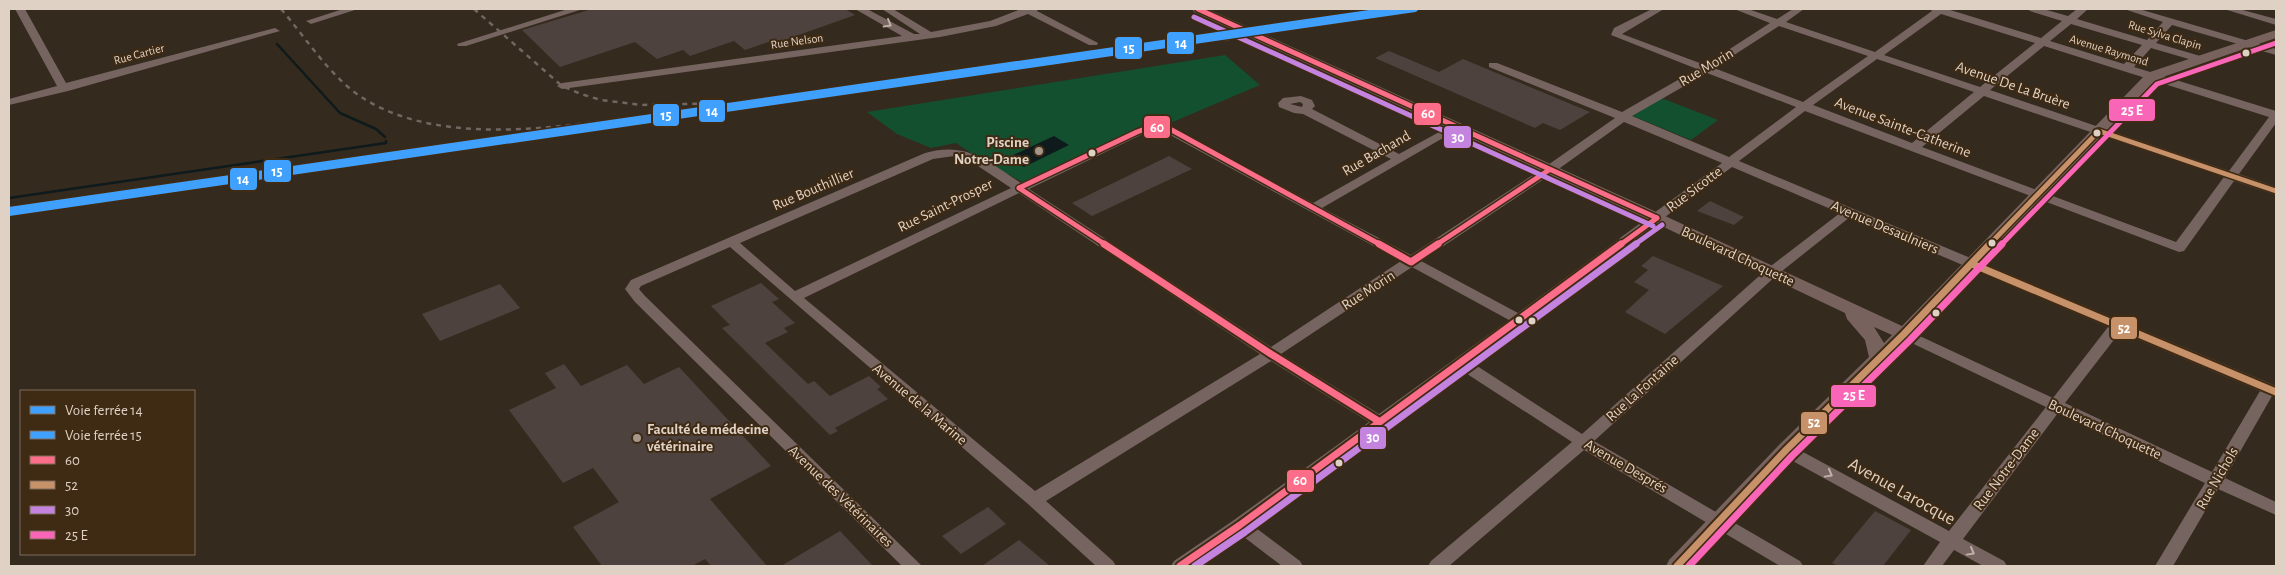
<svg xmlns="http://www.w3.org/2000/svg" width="2285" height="575" viewBox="0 0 2285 575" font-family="'Alegreya Sans',sans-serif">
  <rect width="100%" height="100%" fill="#352a1e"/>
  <path fill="#12502f" d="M1225,55L1260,85L1026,184L980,159L956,143L931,148L897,134L867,112Z
    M1656,96L1718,120L1691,140L1628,114Z"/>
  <path fill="#0e1a1b" d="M1054,136L1069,145L1024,167L1009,157Z"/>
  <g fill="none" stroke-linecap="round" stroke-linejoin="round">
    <path stroke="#0e1a1b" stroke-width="2.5" d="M277,44L340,113L376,129L385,137
      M9,198L386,143V141"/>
  </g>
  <path fill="#4e423f" d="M592,9H845L855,15L779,42L774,40L745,50L734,41L690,56L683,50L657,59L635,42L560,67L522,30Z
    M1389,51L1439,72L1463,59L1590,112L1560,130L1543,123L1535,128L1375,58Z
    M1169,156L1192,169L1092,216L1072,203Z
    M1710,201L1744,217L1734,225L1697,211Z
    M1653,256L1723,286L1665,334L1625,312L1649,290L1634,282L1648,270L1641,266Z
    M761,283L779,299L772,302L795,323L784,328L788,332L765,343L808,384L814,381L830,396L869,376L881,387L877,389L888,399L835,428L838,431L830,435L722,328L730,325L711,306Z
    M500,284L520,308L440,341L422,314Z
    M564,364L581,386L627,365L644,384L679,367L771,466L710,499L767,566H711L705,559L692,566H602L573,527L619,502L593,468L563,483L509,410L556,388L545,373Z
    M988,507L1006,524L961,554L942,536Z
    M1875,511L1911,530L1883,566H1838L1832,563Z
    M840,531L873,566H781Z
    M1019,540L1050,566H982Z"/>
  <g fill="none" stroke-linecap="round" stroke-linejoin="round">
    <path fill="#766461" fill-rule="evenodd" d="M15,9H25L66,83L275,28L280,31L68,91L9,105V99L57,86Z
      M343,9H358L311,24L306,21Z
      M568,9H583L466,46H458L457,44Z
      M855,9H867L914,34H920L882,9H893L931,32L990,21L1021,9H1038L1037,11L1098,43L1097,45H1089L1028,14L996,26L940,37L562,89L557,86L562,83L902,36Z
      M1652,9H1664L1622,34L1705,65L1770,23L1734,9H1748L1777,19L1793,9H1804L1786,22L1875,52L1932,11L1930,9H1947L2041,38L2062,21L2030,11L2028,9H2043L2068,16L2077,9H2088L2077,19L2147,40L2163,22L2124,9H2139L2276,49V55L2172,25L2156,43L2207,58V62H2199L2151,48L2134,67L2276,111V123L2239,174L2276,187V195L2234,181L2184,251L2179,252L1805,111L1739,161L2276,386V397L2272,396L2225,478L2276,502V515L2218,489L2173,566H2155L2205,483L2058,413L1963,539L2004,561L2007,566H1983L1954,550L1942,566H1923L1940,542L1780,454L1778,450L1780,446H1792L1949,531L2046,407L1899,337L1897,334L1899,331H1909L2053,398L2108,327L1850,217L1777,275L1594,441L1800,561L1803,566H1780L1584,450L1449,566H1428L1431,561L1572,442L1461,370L1252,525L1300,561L1303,566H1282L1240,534L1193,566H1171L1174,561L1234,520L1369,422L1271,361L1046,501L1113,561L1116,566H1096L1028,504L730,247L641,286L639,289L645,296L922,566H902L635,302L625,289L631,280L925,153C966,141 988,161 1021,183L1133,130L1150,124H1163L1313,203L1391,159L1303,114L1294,113L1279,107L1278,103L1283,98L1301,96L1312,100L1315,106L1312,109L1399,154L1452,125H1460L1462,127L1322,208L1411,255L1545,167L1615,118L1489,67V63H1497L1622,112L1697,69L1611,35L1614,28ZM1941,14L2035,43L1980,87L1884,55ZM2071,24L2142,45L2124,64L2050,41ZM1779,26L1868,56L1803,102L1714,68ZM2044,46L2269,117L2229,171L1990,90ZM1877,59L1974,92L1912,143L1813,105ZM1707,73L1796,107L1729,157L1632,116ZM1984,96L2224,177L2176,242L1922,147ZM1300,102L1303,104L1302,107L1290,104ZM1624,122L1722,163L1518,313L1421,261L1553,173ZM1151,130H1161L1401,261L1271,347L1029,189ZM954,156L975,164L1011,188L795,291L740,243L933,159ZM1732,167L1840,213L1767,269L1582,434L1471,362ZM1019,193L1260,354L1035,491L804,298ZM1412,267L1509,320L1379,414L1281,354ZM2120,332L2260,391L2212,472L2065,403Z
      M2224,9H2239L2276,19V25Z"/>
    <path fill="#77625e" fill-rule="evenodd" d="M1192,9H1208L1663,215L1902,326L2147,73L2276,30V38L2157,79L1886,364L1793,455L1690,566H1666L1669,560L1779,445L1869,357L1865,340L1847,319L1845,313L1651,221L1194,12ZM1874,327L1892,335L1884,343Z"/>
    <path stroke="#726660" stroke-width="2.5" stroke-dasharray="5 5" stroke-linecap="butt" d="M281,9C307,39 332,80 366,100C446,148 566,126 653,114
      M474,9L562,86L581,94L601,100L642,105L726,103
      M1224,40L1280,31"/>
    <g stroke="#3f2a14" stroke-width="8">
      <path id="bus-1-far1" d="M1198,9L1657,218
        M1019,188L1137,132L1150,127L1168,128L1381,245
        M1019,188L1106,245
        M1436,245L1549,170
        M1620,245L1657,218"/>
    </g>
    <g stroke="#3f2a14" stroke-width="11">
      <path id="bus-1" d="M1104,244L1271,354L1380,422
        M1379,244L1411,262L1438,244
        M1180,566L1240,525L1621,244"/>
    </g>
    <g stroke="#3f2a14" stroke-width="8">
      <path id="bus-2-far1" d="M1989,245L2099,131L2276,191"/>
    </g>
    <g stroke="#3f2a14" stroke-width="11">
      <path id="bus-2" d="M1972,264L2276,392
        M1677,566L1786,450L1904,334L1990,244"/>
    </g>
    <g stroke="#3f2a14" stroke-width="8">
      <path id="bus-3-far1" d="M1194,17L1653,226
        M1634,245L1662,225"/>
    </g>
    <g stroke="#3f2a14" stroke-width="11">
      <path id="bus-3" d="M1195,566L1245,532L1636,244"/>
    </g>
    <g stroke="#3f2a14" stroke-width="8">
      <path id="bus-4-far1" d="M2001,245L2157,84L2276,43"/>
    </g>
    <g stroke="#3f2a14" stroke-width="11">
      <path id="bus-4" d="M1689,566L1792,456L1910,340L2002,244"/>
    </g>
    <use href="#bus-1-far1" stroke="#fb6d88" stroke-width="5"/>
    <use href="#bus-1" stroke="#fb6d88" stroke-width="7"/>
    <use href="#bus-2-far1" stroke="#c7916a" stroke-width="5"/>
    <use href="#bus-2" stroke="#c7916a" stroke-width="7"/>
    <use href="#bus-3-far1" stroke="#c483df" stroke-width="5"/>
    <use href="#bus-3" stroke="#c483df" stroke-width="7"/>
    <use href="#bus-4-far1" stroke="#fa66b7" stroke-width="5"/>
    <use href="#bus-4" stroke="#fa66b7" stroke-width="7"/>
    <g stroke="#3f2a14" stroke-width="9">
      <path id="rail-1" d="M9,213L1415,9"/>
    </g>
    <g stroke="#3f2a14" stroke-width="9">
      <path id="rail-2" d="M9,210L1397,9"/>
    </g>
    <use href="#rail-1" stroke="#40a0fd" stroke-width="6"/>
    <use href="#rail-2" stroke="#40a0fd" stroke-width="6"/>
  </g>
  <defs><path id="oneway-chevron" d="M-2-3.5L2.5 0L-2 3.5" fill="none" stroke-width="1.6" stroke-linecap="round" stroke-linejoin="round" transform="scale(1.25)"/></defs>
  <g stroke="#c0b0a6">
    <use href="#oneway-chevron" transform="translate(888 24) rotate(30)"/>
    <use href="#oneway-chevron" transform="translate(1829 474) rotate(29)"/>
    <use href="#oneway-chevron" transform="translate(1971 552) rotate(29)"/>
  </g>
  <g fill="#dfd1c4" stroke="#3f2a14" stroke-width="2">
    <circle cx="2246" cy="53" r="4.5"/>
    <circle cx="2097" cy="133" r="4.5"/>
    <circle cx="1092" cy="153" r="4.5"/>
    <circle cx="1992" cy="243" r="4.5"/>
    <circle cx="1936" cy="313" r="4.5"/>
    <circle cx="1519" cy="320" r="4.5"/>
    <circle cx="1532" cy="321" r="4.5"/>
    <circle cx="1339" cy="463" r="4.5"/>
  </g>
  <g fill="#a4978a" stroke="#3f2a14" stroke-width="2">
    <circle cx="1039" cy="151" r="5"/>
    <circle cx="637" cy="438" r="5"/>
  </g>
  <g text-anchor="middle" stroke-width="4" stroke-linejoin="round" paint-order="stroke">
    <g font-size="12" fill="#dfd1c4" stroke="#3f2a14">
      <text transform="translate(2165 35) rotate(17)" y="4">Rue Sylva Clapin</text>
      <text transform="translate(797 41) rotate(-8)" y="4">Rue Nelson</text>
      <text transform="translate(2109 50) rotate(17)" y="4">Avenue Raymond</text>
      <text transform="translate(139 54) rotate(-15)" y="4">Rue Cartier</text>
    </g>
    <g font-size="15" fill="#dfd1c4" stroke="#3f2a14">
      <text transform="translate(1706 67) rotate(-31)" y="5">Rue Morin</text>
      <text transform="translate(2013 85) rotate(19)" y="5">Avenue De La Bruère</text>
      <text transform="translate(1903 127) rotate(21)" y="5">Avenue Sainte-Catherine</text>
      <text transform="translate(1376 153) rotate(-30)" y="5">Rue Bachand</text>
      <text transform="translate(813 189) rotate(-23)" y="5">Rue Bouthillier</text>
      <text transform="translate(1694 189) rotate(-37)" y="5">Rue Sicotte</text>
      <text transform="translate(945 205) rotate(-26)" y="5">Rue Saint-Prosper</text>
      <text transform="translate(1885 227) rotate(23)" y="5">Avenue Desaulniers</text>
      <text transform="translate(1738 256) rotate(25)" y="5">Boulevard Choquette</text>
      <text transform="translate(1368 290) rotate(-33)" y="5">Rue Morin</text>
      <text transform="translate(1642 388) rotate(-42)" y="5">Rue La Fontaine</text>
      <text transform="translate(920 404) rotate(40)" y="5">Avenue de la Marine</text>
      <text transform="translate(2105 429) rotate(25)" y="5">Boulevard Choquette</text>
      <text transform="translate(1626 466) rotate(30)" y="5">Avenue Després</text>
      <text transform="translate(2006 469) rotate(-53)" y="5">Rue Notre-Dame</text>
      <text transform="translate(2217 478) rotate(-60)" y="5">Rue Nichols</text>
      <text transform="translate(841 496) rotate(44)" y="5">Avenue des Vétérinaires</text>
    </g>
    <g font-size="15" font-weight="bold" fill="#dfd1c4" stroke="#3f2a14" text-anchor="end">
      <text x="1029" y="147">Piscine<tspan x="1029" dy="17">Notre-Dame</tspan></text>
      <text x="647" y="434" text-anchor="start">Faculté de médecine<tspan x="647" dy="17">vétérinaire</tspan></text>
    </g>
    <g font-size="18" fill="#dfd1c4" stroke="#3f2a14">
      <text transform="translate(1902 491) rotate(29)" y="6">Avenue Larocque</text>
    </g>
  </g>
  <g stroke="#3f2a14" stroke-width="2">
    <rect x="1166" y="31" width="29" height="24" rx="5" fill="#40a0fd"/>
    <rect x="1114" y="36" width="29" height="24" rx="5" fill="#40a0fd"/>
    <rect x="2108" y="98" width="48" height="24" rx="5" fill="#fa66b7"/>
    <rect x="698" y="99" width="28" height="24" rx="5" fill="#40a0fd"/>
    <rect x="1413" y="102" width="29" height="24" rx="5" fill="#fb6d88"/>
    <rect x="652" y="103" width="28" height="24" rx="5" fill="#40a0fd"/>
    <rect x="1143" y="115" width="28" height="24" rx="5" fill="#fb6d88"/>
    <rect x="1443" y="125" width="29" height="24" rx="5" fill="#c483df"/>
    <rect x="263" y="159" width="29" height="24" rx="5" fill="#40a0fd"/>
    <rect x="229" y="167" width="29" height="24" rx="5" fill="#40a0fd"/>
    <rect x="2110" y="316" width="28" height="24" rx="5" fill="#c7916a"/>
    <rect x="1830" y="384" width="47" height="24" rx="5" fill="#fa66b7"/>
    <rect x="1800" y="411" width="28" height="24" rx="5" fill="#c7916a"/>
    <rect x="1359" y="426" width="28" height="24" rx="5" fill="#c483df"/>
    <rect x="1286" y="469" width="29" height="24" rx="5" fill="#fb6d88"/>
  </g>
  <g font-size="14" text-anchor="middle" font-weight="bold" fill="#fff">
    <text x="1181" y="48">14</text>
    <text x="1129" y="53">15</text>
    <text x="2132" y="115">25 E</text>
    <text x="712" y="116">14</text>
    <text x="1428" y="118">60</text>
    <text x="666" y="120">15</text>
    <text x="1157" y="132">60</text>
    <text x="1458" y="142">30</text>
    <text x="277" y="176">15</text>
    <text x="243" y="184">14</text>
    <text x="2124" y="333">52</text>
    <text x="1854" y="400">25 E</text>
    <text x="1814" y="427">52</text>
    <text x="1373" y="442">30</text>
    <text x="1300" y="485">60</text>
  </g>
  <rect width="2285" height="575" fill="none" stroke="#dfd1c4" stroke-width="20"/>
  <rect x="20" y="390" width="175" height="165" fill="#3f2a14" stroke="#7f6d5a"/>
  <rect x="30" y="406" width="25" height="8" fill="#40a0fd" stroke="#7f6d5a"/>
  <text x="65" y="415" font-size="15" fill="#dfd1c4">Voie ferrée 14</text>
  <rect x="30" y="431" width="25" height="8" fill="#40a0fd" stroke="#7f6d5a"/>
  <text x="65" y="440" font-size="15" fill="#dfd1c4">Voie ferrée 15</text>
  <rect x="30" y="456" width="25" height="8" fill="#fb6d88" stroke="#7f6d5a"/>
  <text x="65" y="465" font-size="15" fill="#dfd1c4">60</text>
  <rect x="30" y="481" width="25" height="8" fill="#c7916a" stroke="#7f6d5a"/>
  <text x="65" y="490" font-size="15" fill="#dfd1c4">52</text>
  <rect x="30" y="506" width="25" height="8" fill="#c483df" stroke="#7f6d5a"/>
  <text x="65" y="515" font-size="15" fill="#dfd1c4">30</text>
  <rect x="30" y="531" width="25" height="8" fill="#fa66b7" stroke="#7f6d5a"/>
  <text x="65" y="540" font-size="15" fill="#dfd1c4">25 E</text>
</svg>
